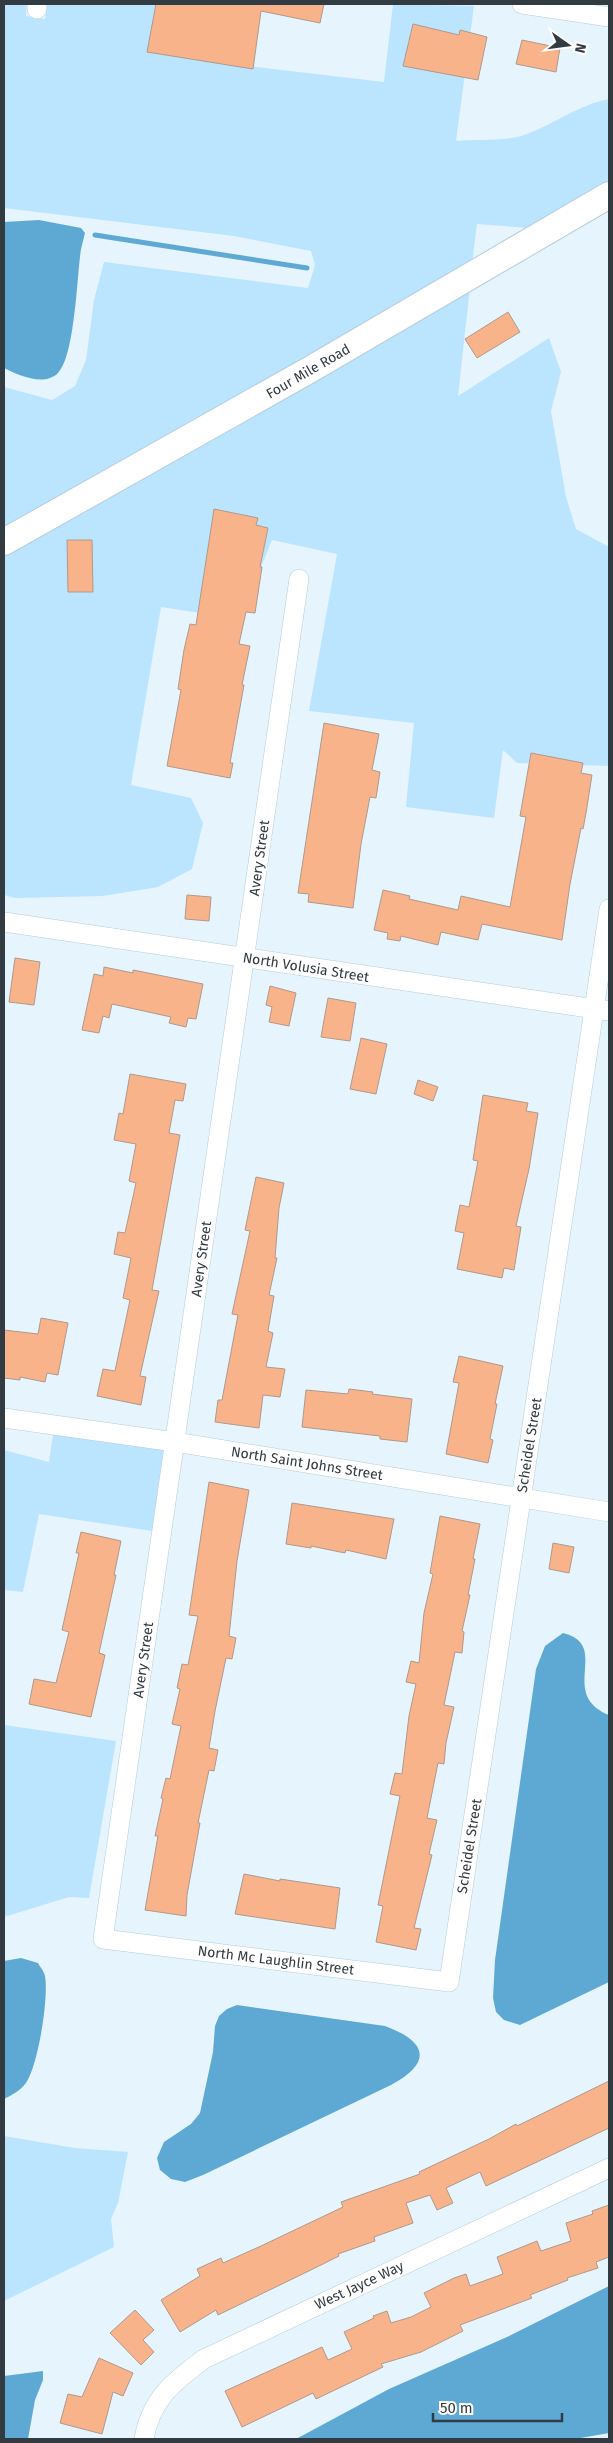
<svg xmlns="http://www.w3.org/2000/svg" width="613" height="2443" viewBox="0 0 613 2443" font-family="'Fira Sans',sans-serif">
  <rect width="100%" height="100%" fill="#e5f4fd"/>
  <path fill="#bbe5ff" d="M4,4H27L26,16L45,19L47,4H255L247,66L384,82L393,4L474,6L456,141C477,139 500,142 521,136C552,126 577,105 609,99V184L529,228L477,224L472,264L4,532V387L52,400L75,386L86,360L94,300L104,262L308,288L315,265L311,251L234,236L4,208Z
    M470,287L458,396L549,338L561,372L551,411L566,497L576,529L609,547V766L517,763L503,750L494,818L406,807L414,723L309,711L337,554L272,540L240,619L161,607L131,785L191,798L203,823L192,869L158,887L103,896L15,898L4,895V553Z
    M53,1434L164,1449L152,1531L39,1514L23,1592L4,1590V1450L49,1462Z
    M4,1725L116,1741L89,1898L69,1897L4,1917Z
    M4,2136L75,2148L128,2152L118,2203L111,2219L114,2247L4,2301Z"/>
  <path fill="#5ea9d4" d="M39,220L81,228L85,233L81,249C77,275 75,356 58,373C44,387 18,375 4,368V222Z
    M563,1633C612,1645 557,1694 609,1715V1982L520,2025L504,2020L496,2012L493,1998L495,1960L536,1669L545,1646Z
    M21,1958L38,1963C40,1967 44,1971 45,1976C49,1997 38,2066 26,2083C20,2091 12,2095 4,2099V1961Z
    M237,2005L385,2026C426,2041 434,2062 391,2085L203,2175L185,2182L171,2179L160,2170L157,2158L164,2142L191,2124L200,2113L213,2052L215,2026L219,2016L227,2009Z
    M609,2286V2433L575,2439H296L389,2389L507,2337Z
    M43,2371V2380L35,2400L28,2439H4V2376Z"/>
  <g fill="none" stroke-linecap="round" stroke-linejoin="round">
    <path stroke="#5ea9d4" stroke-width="5" d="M95,235L307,268"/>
  </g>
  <path fill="#f8b38a" stroke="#b0998c" d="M156,4H324L320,23L261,11L253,69L147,52Z
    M413,24L459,35L460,30L487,37L478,80L403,66Z
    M522,40L560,48L556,72L516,64Z
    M508,312L520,332L477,358L465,339Z
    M214,509L258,518L256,525L268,528L260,567H262L255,613L246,612L239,644L250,646L242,685H244L230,763H233L230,778L167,766L181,690L178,689L184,650L190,624L196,625Z
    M67,540H92L93,592H68Z
    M324,723L379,734L372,770L380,772L376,798L370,797L361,844L353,908L308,902L309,894L298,893Z
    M531,753L583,763L581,773L592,775L586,813L583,829L581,828L570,884L562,940L482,924L478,940L441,932L438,945L401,936L400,941L387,939L388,933L374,930L383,890L410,896L409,899L458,910L461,896L510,907L526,817L520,816Z
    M187,895L211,897L209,921L185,919Z
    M15,958L40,962L34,1005L9,1002Z
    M104,967L133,973V970L203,984L196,1019L188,1018L186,1027L169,1023L171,1017L112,1004L109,1018L103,1016L99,1033L82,1030L94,974L103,976Z
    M270,986L296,993L289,1026L269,1022L272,1007L266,1005Z
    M328,998L356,1003L350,1041L321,1037Z
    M361,1038L387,1044L376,1094L350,1089Z
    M130,1074L186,1084L183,1101L175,1100L169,1133L180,1135L152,1290L159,1291L140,1376L146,1377L141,1405L97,1396L103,1369L115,1371L130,1300L123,1298L131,1258L114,1254L118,1232L125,1233L136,1183L129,1181L136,1144L114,1140L119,1113L123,1114Z
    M418,1080L438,1087L433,1101L414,1094Z
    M483,1095L528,1103L526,1111L538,1113L529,1169L516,1226L521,1227L514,1270L504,1268L502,1278L457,1269L464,1233L455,1231L460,1205L469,1207L478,1161L473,1160Z
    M256,1177L284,1183L279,1208L275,1258H277L269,1295L274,1296L268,1331L273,1333L266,1367L285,1369L280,1397L263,1395L259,1428L215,1422L218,1400H222L238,1315L232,1314L250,1231L245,1230Z
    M41,1318L68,1323L58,1375L47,1373L45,1382L20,1377V1380L4,1378V1330L38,1334Z
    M459,1356L503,1366L495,1404H497L490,1439L493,1440L488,1463L446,1454L459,1383L453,1382Z
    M349,1389L373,1392L372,1394L412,1399L407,1442L380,1439V1436L302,1427L306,1390L348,1394Z
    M209,1482L249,1490L237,1561L229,1636L236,1638L232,1659L226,1658L215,1711L209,1748L218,1750L214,1771L209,1770L198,1823H200L187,1895L186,1916L145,1910L158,1836H155L163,1799L161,1798L166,1778L170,1779L181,1726L172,1724L180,1689L177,1688L182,1664L188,1665L198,1616L189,1615Z
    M292,1503L394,1519L386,1559L346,1550L345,1553L311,1546V1548L286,1544Z
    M440,1516L480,1524L473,1559H475L468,1595H470L462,1631L464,1632L462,1653L455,1652L444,1705L454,1707L446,1743L444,1764L438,1763L427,1818L437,1820L429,1854L432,1855L414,1928L421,1929L416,1950L376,1942L383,1906L378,1905L400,1796L390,1794L395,1773L402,1774L409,1716L416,1684L406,1682L411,1661L419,1663L424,1613L433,1574L430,1573Z
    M81,1532L121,1541L114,1575H116L99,1653L105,1655L91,1717L29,1704L34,1679L56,1683L69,1632L62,1630L79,1553H76Z
    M553,1543L574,1547L569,1573L549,1569Z
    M244,1874L280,1881V1879L340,1888L335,1929L235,1914Z
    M609,2081V2128L486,2186L480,2172L446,2188L453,2203L437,2210L430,2195L406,2203L413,2223L374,2237L375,2241L338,2254L339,2256L315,2268L218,2315L216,2310L180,2332L161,2300L200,2276L197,2269L221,2258L223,2263L261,2246L343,2207L341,2202L420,2174L419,2172L489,2139L516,2124L517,2126Z
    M609,2205V2257L596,2262L598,2268L567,2278L568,2280L530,2295L532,2298L460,2325L463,2331L421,2352L381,2364L383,2367L316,2399L313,2393L242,2427L225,2391L322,2347L328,2360L352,2349L344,2332L374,2318L373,2316L387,2311L391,2323L411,2317L431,2307L424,2293L454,2278L466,2274L470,2286L503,2274L497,2257L537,2241L541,2251L571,2241L566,2223L593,2214L592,2211Z
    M135,2310L154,2330L143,2340L154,2352L141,2365L110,2333Z
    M99,2358L133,2373L123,2396L113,2392L102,2434L60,2423L68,2394L82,2397Z"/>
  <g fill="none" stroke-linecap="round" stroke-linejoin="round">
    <g stroke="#b5cddc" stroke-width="20">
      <path id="street" d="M522,4L609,17
        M37,9V4
        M299,579L103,1939L449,1982L609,909
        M4,922L609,1011
        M4,1418L175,1442L609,1512
        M144,2439C151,2399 173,2382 204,2359L609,2168"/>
    </g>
    <g stroke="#b5cddc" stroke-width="28">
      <path id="secondary" d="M4,542L311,369L609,195"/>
    </g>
    <use href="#street" stroke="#fff" stroke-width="19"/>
    <use href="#secondary" stroke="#fff" stroke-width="26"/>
  </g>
  <g text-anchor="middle" stroke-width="4" stroke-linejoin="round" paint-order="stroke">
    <g font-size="14" fill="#313b41" stroke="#fefefe">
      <text transform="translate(308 371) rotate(-30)" y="5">Four Mile Road</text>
      <text transform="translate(259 858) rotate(-82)" y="5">Avery Street</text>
      <text transform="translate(306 967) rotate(9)" y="5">North Volusia Street</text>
      <text transform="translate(201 1259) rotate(-82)" y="5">Avery Street</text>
      <text transform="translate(529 1445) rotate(-81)" y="5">Scheidel Street</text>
      <text transform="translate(307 1463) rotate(9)" y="5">North Saint Johns Street</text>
      <text transform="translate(143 1660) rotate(-82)" y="5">Avery Street</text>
      <text transform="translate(469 1846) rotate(-81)" y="5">Scheidel Street</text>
      <text transform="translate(276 1960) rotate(7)" y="5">North Mc Laughlin Street</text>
      <text transform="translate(359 2285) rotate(-25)" y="5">West Jayce Way</text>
    </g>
  </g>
  <rect width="613" height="2443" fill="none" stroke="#313b41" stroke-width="10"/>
  <g transform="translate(568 45) rotate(104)" stroke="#fefefe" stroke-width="4" paint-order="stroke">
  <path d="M0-4L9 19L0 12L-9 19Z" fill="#313b41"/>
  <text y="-8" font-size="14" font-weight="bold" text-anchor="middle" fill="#313b41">N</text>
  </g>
  <path d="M433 2413v8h129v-8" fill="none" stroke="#313b41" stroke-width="2.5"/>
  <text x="440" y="2413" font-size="15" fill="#313b41" stroke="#fefefe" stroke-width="4" paint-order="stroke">50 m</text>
</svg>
